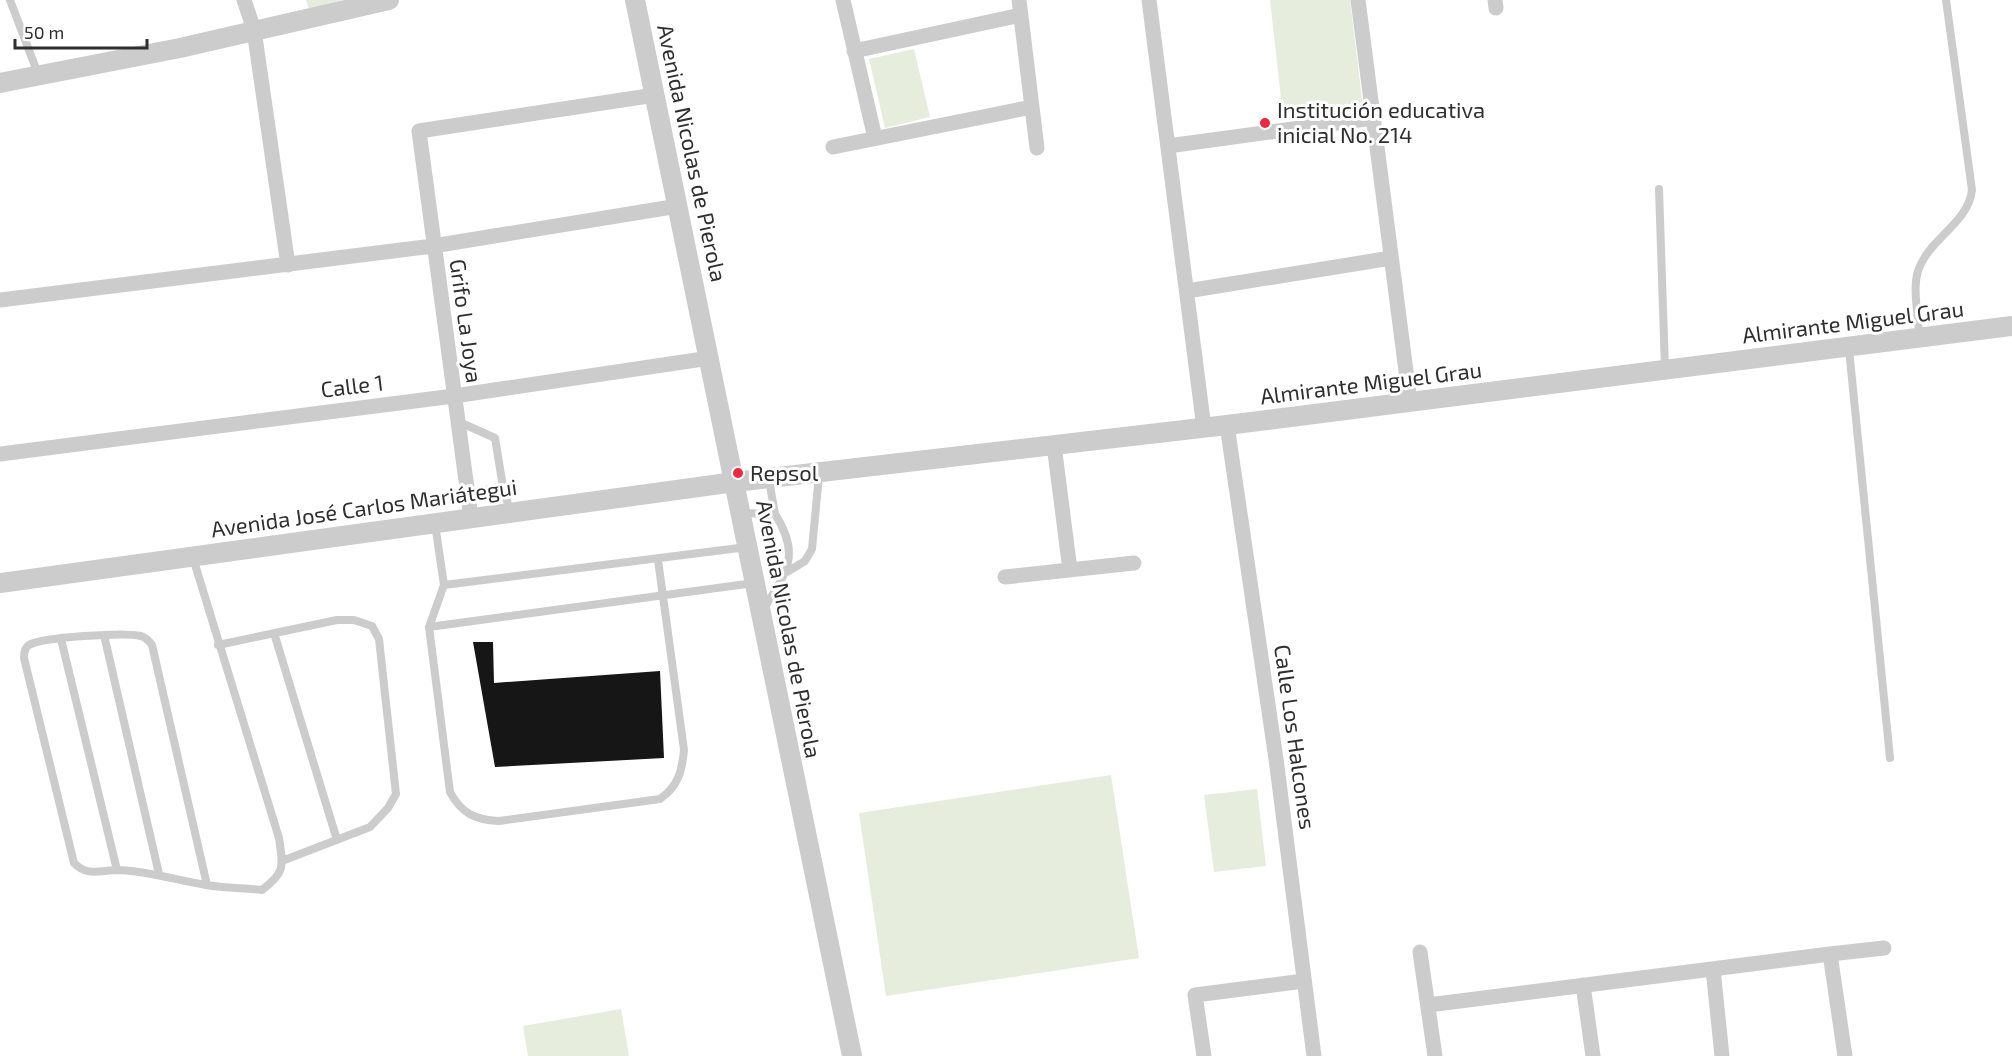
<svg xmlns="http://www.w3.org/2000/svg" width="2012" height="1056" viewBox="0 0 2012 1056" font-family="'Exo 2',sans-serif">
  <rect width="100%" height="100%" fill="#fff"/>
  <path fill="#e6eddc" d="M306,0H343L309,9Z
    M1270,0H1350L1363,107L1283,116Z
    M914,49L930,117L885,128L869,59Z
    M1111,775L1139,958L886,996L859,813Z
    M1257,789L1266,866L1214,872L1204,795Z
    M621,1009L629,1056H528L523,1026Z"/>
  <path fill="#161616" d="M473,642H493L494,683L660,671L664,758L495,767Z"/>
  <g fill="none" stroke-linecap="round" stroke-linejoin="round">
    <path stroke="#ccc" stroke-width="8" d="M10,0L38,74
      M1659,189L1665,368
      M1919,337C1919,315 1912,291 1918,271C1929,238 1968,224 1972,190L1946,0
      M1849,349L1890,758
      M457,421L495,438L503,487L510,511
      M769,480L775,514
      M467,493L503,487
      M741,513L775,514C801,555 787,572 764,608
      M435,524L444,585L429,627L450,792C461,813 475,820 499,821L660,799C678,786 682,772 684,750L658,560
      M193,558L279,838C283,866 286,872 262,890C243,888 224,888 206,885C176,880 148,871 118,870C101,870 87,877 74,863L24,658C24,654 24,648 29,645C42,637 125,632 141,636C147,638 149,641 152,645L207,885
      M787,572L805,561L812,549L819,475
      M444,585L747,547
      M429,627L754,583
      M274,633L337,840
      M104,635L159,874
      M61,639L117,870
      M218,645L337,620H354L372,626L379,639L396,794L388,808L370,827L282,861"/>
    <path stroke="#ccc" stroke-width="15" d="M244,0L254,30L288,265
      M843,0L875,138
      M1019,0L1037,148
      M1149,0L1204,428
      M1358,0L1410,402
      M1495,0L1496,8
      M854,51L1021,15
      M1168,146L1373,118
      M833,147L1032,107
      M1187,291L1391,258
      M0,300L433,246L678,206
      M1227,425L1276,759L1314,1056
      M1054,445L1070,570
      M0,454L454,396L710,358
      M471,518L419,131L655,95
      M1005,577L1134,563
      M1420,952L1435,1056
      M1830,954L1884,948
      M1713,969L1722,1056
      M1583,985L1593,1056
      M1428,1005L1830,954L1845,1056
      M1204,1056L1195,995L1304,981"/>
    <path stroke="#ccc" stroke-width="20" d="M635,0L852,1056
      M0,83L180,48L389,0
      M0,583L735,482L1227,425L2012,326"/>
  </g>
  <g fill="#f1263f" stroke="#fff" stroke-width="2">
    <circle cx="1265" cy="123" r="6"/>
    <circle cx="738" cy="473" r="6"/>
  </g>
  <g text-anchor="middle" stroke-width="6" stroke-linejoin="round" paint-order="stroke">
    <g font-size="22" fill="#2f2f2f" stroke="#fff" text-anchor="start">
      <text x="1277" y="118">Institución educativa<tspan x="1277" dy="25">inicial No. 214</tspan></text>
      <text x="750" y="481">Repsol</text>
    </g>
    <g font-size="22" fill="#2f2f2f" stroke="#fff">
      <text transform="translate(692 153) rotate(78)" y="8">Avenida Nicolas de Pierola</text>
      <text transform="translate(466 321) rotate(82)" y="8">Grifo La Joya</text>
      <text transform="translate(1853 322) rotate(-7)" y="8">Almirante Miguel Grau</text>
      <text transform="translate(1371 383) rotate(-7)" y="8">Almirante Miguel Grau</text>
      <text transform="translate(352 386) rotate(-7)" y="8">Calle 1</text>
      <text transform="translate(364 508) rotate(-8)" y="8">Avenida José Carlos Mariátegui</text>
      <text transform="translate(789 629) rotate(79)" y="8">Avenida Nicolas de Pierola</text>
      <text transform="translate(1295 737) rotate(82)" y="8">Calle Los Halcones</text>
    </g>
  </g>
  <path d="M15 39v9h132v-9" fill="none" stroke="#2f2f2f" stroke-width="3"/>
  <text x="24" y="39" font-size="18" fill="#2f2f2f" stroke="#ffffff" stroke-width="4.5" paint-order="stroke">50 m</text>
</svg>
